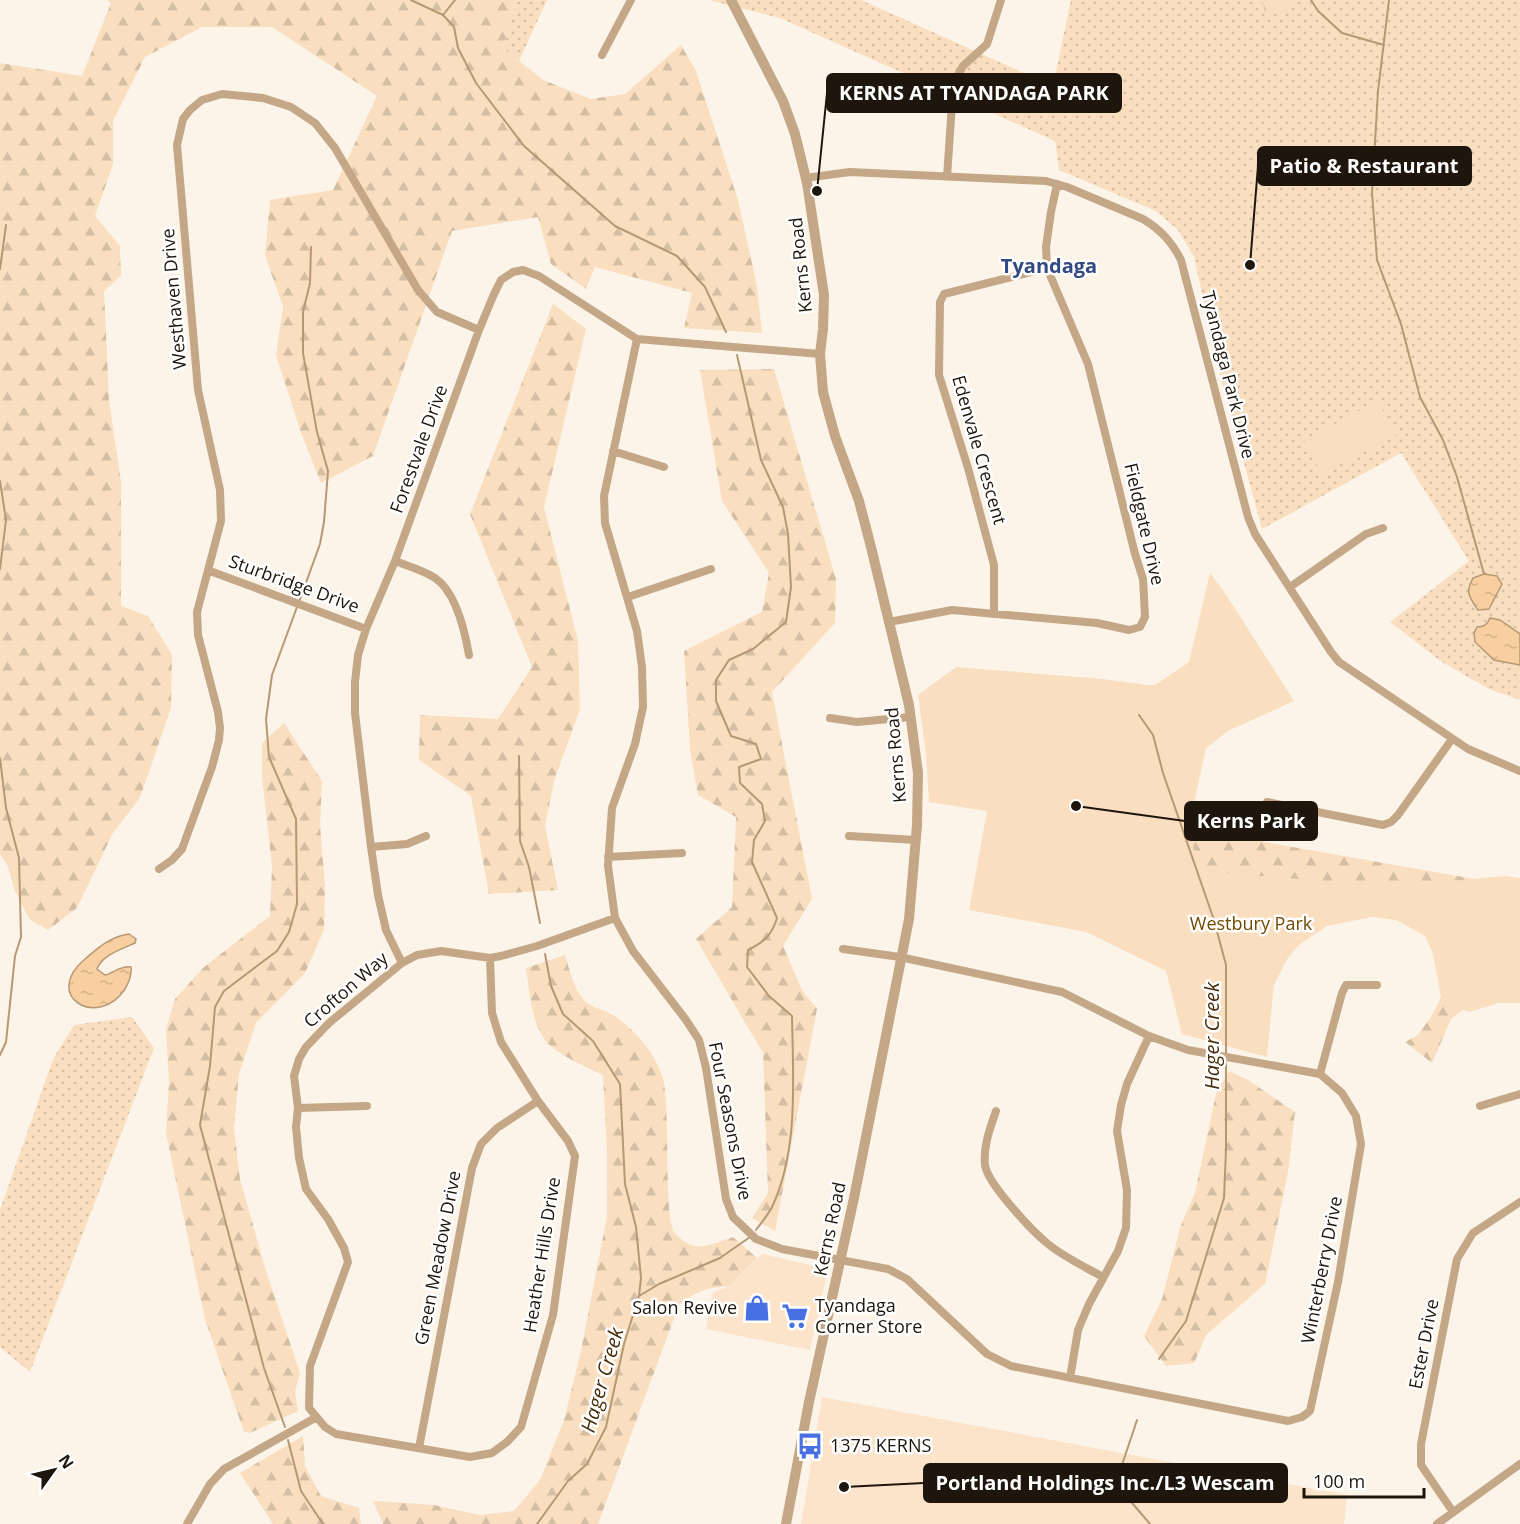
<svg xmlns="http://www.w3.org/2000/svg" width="1520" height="1524" viewBox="0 0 1520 1524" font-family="'Open Sans',sans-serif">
  <defs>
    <pattern id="grass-dots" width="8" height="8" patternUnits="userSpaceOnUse" patternTransform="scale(1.5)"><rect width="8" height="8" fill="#f9dfc0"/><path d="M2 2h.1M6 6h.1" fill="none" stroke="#d5bfa4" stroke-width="1.8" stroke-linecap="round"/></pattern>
    <pattern id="forest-firs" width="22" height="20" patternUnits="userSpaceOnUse" patternTransform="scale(1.5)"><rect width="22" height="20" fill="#f9dfc0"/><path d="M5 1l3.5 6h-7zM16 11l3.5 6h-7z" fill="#d5bfa4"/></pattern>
    <pattern id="water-ripples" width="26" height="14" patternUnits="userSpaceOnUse" patternTransform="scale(1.5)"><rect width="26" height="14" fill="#f7cfa1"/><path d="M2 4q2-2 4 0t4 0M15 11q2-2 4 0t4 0" fill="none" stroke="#d3b189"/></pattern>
  </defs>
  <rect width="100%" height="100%" fill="#fdf4e9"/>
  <path fill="#fbe4ca" d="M762,1254L828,1269L810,1350L706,1329L713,1292L730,1286Z
    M822,1397L1347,1495L1344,1524H801Z"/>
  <path fill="url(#grass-dots)" d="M516,0H547L519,61L503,48Z
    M709,0H861L1053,86L1071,0H1520V700L1489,689L1442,662L1390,622L1469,561L1401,453L1262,529L1219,371L1194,257L1178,230L1156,211L1059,170L1055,141L780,18Z
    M132,1017L154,1048L30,1372L0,1347V1210L53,1059L74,1025Z"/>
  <path fill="url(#forest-firs)" d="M107,0H516L503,48L543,80L591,99L625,94L681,45L696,71L738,200L757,286L762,333L684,328L692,293L595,267L586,289L551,264L538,217L452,231L373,456L321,483L301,433L276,355L283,307L265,255L270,200L333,190L377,96L272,27H202L145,57L113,121V164L95,216L120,246L121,276L104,291L109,400L121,482V606L148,616L172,655L171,708L140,798L113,833L77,908L48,930L30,920L15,891L8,867L0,854V63L82,76L111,3Z
    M1262,0H1292L1283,14L1265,12Z
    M553,304L586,329L544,507L578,641L580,709L554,781L545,826L558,890L489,894L471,796L419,760L420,715L498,719L532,667L470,514Z
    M774,369L836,579L835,623L772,692L812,899L783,946L802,990L817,1009L775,1231L752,1218L768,1193L763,1053L696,939L732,907L736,817L698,795L690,749L684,651L762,612L769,573L722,501L700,370Z
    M284,723L322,781L320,825L325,885L324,930L305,973L256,1023L239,1074L234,1128L240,1179L266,1271L300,1373L295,1392L298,1411L250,1433L244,1432L205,1319L166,1133L169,1081L166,1030L175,999L204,967L270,916L272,867L262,776V743Z
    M1183,822L1192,823L1191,829L1520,887L1489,990L1451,1019L1432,1063L1405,1042L1418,1035L1433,1014L1446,986L1440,949L1414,919L1375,908L1322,915L1295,944L1272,988L1194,1024Z
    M565,955C570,970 573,989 585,1001C592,1008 605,1010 613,1015C635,1030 656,1053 663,1079C671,1109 663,1219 675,1233C694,1255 709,1245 733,1237L757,1258L730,1286C708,1287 697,1291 679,1305L598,1524H383L373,1501L434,1505L479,1515L514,1511L540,1480L564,1420L581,1351L607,1216V1155L603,1075C588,1068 551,1052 543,1037C531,1017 529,990 526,968Z
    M1229,1071L1248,1080L1295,1112L1288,1172L1265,1284L1206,1335L1194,1363L1166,1366L1144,1336L1162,1299L1181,1225L1195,1193L1216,1094Z
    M303,1436L305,1466L321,1496L359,1508L361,1524H273L240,1473Z"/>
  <path fill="#f9dfc0" d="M1378,401L1396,435L1322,474L1304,440Z
    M1210,573L1227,596L1294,701L1228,731L1206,748L1191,817L1195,870L1388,887L1505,876L1520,878V1003H1499L1469,1012L1442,1002L1433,954L1425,936L1396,920L1372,917L1327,926L1299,945L1275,973L1267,1057L1182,1034L1166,971L1086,932L969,910L987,811L929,802L926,754L918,695L956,667L1103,679L1148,685H1155L1189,662Z"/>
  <path fill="url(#water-ripples)" stroke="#b69874" stroke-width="1.5" d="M1484,574L1497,576L1502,584L1489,609L1478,610C1469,596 1465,593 1473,578Z
    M1490,618L1500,620L1520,634V665L1494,660L1475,642L1474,633L1477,627C1484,627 1487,625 1490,618Z
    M129,934L136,939L135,943C122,949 102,955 97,969L105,975C113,973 122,965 131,967C132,975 129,982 125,989C98,1030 41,996 85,959C98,948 111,936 129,934Z"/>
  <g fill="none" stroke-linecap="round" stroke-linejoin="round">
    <path stroke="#b69874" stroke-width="2" d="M411,0L443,15L454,27L458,48L476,83L524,146L615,226L677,256L705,287L726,332
      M1311,0L1318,11L1342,33L1384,45
      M1389,0L1378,91L1372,193L1377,260L1401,324L1420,397L1443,440L1457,477L1484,574
      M443,15L455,0
      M0,269L6,225
      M737,355L761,460L783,507L788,534L791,587L786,622L753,649L729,660L716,680V701L731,736L756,744L761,759L739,767L740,783L762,804L765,821L754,840L752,862L777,918C772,935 764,942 748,950L747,967L769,996L792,1016C793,1078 799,1150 772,1207C768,1215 761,1223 756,1230
      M0,481L6,520L0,569
      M299,602L320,544L324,522L328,471L317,432L303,353V312L310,283L311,247
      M1139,715L1153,735L1163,773L1214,920L1226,965V1054
      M519,756L520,841L529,867L540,923
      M0,758L6,808L19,858L21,937L15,956L6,1042L0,1055
      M639,1296L659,1284L720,1258L750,1237
      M1159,1359L1186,1321L1224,1198L1226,1150V1059
      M1137,1420L1122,1465L1127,1497L1150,1524
      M285,1427L264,1368L200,1125L210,1066L215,1007L224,991L277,951L289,932L297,904L296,819L269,757L266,719L272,675L297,607
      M288,1440L301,1491L323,1524
      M537,1524L568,1481L587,1464L606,1427L624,1344L639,1296L641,1278L636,1227L625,1184L620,1084L593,1041L563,1014L551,986L545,954"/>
    <path stroke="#c3a786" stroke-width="8" d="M602,55L631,0
      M947,177L952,104L955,80L963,66L987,44L1001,0
      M805,178L850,172L1046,181L1067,187L1143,219C1161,230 1172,242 1181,260L1248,517L1255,534L1331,652L1339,662L1468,749L1520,771
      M637,339L604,496L605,523L637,631L642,667L643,707L635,744L612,808L608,866L615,918L633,951L686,1020L699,1040L706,1068L726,1199L733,1217L756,1239L782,1249L888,1269L907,1279L987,1354L1011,1366L1288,1421L1302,1417L1310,1411L1338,1282L1361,1144L1356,1116L1342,1093L1320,1074L1188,1050L1149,1036L1062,992L900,957L843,949
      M613,451L664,467
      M395,561C408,566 423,570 435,578C456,592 465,632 469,655
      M210,571L366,629
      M1290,587L1366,534L1383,528
      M628,597L711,569
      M994,614V565L968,468L939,375L940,302L944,294L1047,268
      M889,622L952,610L1097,623L1129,630L1140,627L1145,617L1143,579L1135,554L1088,364L1047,268L1046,247L1051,212L1057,184
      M830,718L857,722L910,717
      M1267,802L1383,825L1391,822L1398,815L1452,739
      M849,836L916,840
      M371,847L407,844L426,836
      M608,857L682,853
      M159,869L172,860L182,849L212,767L219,740L220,728L218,712L198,635L197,612L221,521L220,490L198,390L177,145L183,119L190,110L202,100L222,94L263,98L291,107L315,123L335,148L418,290L437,312L479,330
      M490,958L492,1013L501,1042L538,1101L568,1141L575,1156L553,1315L521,1427L507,1442L492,1453L470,1457L336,1434L325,1427L309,1408L310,1366L348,1262L344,1248L328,1219L306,1189L299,1158L296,1127L298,1108L294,1076L299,1059L306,1047L329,1023L402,963L417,955L441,951L490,958L501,956L537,946L615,918
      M402,963L386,930L378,895L371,847L355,713V682L358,655L366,629L395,561L479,330L494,294L501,280L513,272L523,270L539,276L637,339L820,354
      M1320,1074L1342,993L1346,985H1377
      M1480,1106L1520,1094
      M298,1108L367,1106
      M996,1111C990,1128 983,1147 985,1165C987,1183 1032,1231 1048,1244C1064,1257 1085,1267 1103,1277
      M1070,1378L1078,1330L1089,1304L1118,1251L1126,1228L1127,1190L1117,1131L1121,1105L1127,1084L1149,1036
      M419,1448L472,1168L481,1144L497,1128L538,1101
      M1453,1512L1421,1465V1444L1457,1259L1473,1233L1520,1202
      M187,1524L210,1484L224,1469L315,1418
      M1437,1524L1520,1464"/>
    <path stroke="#c3a786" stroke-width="10" d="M731,0L783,101L795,134L807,183L824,295L823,329L820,354L823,392L835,436L859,501L871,547L909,705L918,773L917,825L909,919L854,1198L809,1402L786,1524"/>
  </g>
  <defs>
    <g id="shop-bare" transform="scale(2.07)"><path d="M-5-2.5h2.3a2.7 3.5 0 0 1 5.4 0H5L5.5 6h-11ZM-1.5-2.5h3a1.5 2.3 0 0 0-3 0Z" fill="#4970e3" stroke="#fff" stroke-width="2.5" paint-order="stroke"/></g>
    <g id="supermarket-bare" transform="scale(2.07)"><path d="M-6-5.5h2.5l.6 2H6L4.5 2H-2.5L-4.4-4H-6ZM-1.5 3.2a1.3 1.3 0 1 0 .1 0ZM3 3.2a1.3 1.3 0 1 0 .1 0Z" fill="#4970e3" stroke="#fff" stroke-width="2.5" paint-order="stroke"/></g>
    <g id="bus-bare" transform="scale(2.07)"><path d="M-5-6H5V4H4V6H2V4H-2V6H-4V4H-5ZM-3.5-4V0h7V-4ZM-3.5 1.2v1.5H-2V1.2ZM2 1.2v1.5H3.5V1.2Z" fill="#4970e3" stroke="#fff" stroke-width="2.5" paint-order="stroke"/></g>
  </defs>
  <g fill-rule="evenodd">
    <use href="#shop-bare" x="757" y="1308"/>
    <use href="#supermarket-bare" x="795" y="1316"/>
    <use href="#bus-bare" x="810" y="1446"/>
  </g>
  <g text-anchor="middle" stroke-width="5" stroke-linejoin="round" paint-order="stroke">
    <g font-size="18" fill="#1e160c" stroke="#fff">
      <text transform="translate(801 265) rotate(-96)" y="6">Kerns Road</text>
      <text transform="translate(174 299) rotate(-95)" y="6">Westhaven Drive</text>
      <text transform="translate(1228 375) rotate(76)" y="6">Tyandaga Park Drive</text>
      <text transform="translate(419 449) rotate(-70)" y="6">Forestvale Drive</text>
      <text transform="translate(979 450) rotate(74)" y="6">Edenvale Crescent</text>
      <text transform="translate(1144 524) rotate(77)" y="6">Fieldgate Drive</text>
      <text transform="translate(294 584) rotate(20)" y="6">Sturbridge Drive</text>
      <text transform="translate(896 755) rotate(-95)" y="6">Kerns Road</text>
      <text transform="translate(346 990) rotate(-41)" y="6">Crofton Way</text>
      <text transform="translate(730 1121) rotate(79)" y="6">Four Seasons Drive</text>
      <text transform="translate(830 1229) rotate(-78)" y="6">Kerns Road</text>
      <text transform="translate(542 1255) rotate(-81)" y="6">Heather Hills Drive</text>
      <text transform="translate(438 1258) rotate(-79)" y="6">Green Meadow Drive</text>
      <text transform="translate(1322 1270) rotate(-79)" y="6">Winterberry Drive</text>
      <text transform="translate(1424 1344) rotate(-79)" y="6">Ester Drive</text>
    </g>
    <g font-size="18" fill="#714802" stroke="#fff">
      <text x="1251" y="930">Westbury Park</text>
    </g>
    <g font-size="18" fill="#1e160c" stroke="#fff" text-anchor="start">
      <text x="815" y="1312">Tyandaga<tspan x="815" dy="21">Corner Store</tspan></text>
      <text x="737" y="1314" text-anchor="end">Salon Revive</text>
      <text x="830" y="1452">1375 KERNS</text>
    </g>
    <g font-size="20" font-weight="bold" fill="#334983" stroke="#fff">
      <text x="1049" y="273">Tyandaga</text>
    </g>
    <g font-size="20" font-style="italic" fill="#482e0a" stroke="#fff">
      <text transform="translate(1212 1036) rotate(-90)" y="7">Hager Creek</text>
      <text transform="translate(602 1380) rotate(-74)" y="7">Hager Creek</text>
    </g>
  </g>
  <path fill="none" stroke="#1e160c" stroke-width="2" d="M817 191L827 93M1250 265L1258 166M1076 806L1185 821M844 1487L924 1483"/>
  <g fill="#1e160c" stroke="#fff" stroke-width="2">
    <circle cx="817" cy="191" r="6"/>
    <circle cx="1250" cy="265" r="6"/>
    <circle cx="1076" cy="806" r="6"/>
    <circle cx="844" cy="1487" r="6"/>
  </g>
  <g fill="#1e160c" stroke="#1e160c" stroke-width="2">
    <rect x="827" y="74" width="294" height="38" rx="6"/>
    <rect x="1258" y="147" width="213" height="38" rx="6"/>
    <rect x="1185" y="802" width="132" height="38" rx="6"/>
    <rect x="924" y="1464" width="363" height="38" rx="6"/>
  </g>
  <g font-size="20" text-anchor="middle" font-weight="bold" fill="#fff">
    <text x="974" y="100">KERNS AT TYANDAGA PARK</text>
    <text x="1364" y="173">Patio &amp; Restaurant</text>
    <text x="1251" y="828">Kerns Park</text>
    <text x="1105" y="1490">Portland Holdings Inc./L3 Wescam</text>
  </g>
  <g transform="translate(54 1470) rotate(56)" stroke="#ffffff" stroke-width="4.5" paint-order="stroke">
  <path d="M0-4.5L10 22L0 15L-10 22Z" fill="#1e160c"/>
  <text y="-9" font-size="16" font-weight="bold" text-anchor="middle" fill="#1e160c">N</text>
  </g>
  <path d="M1304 1488v9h120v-9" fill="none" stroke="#1e160c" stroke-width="3"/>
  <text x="1313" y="1488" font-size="18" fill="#1e160c" stroke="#ffffff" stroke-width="4.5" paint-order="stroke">100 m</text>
</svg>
